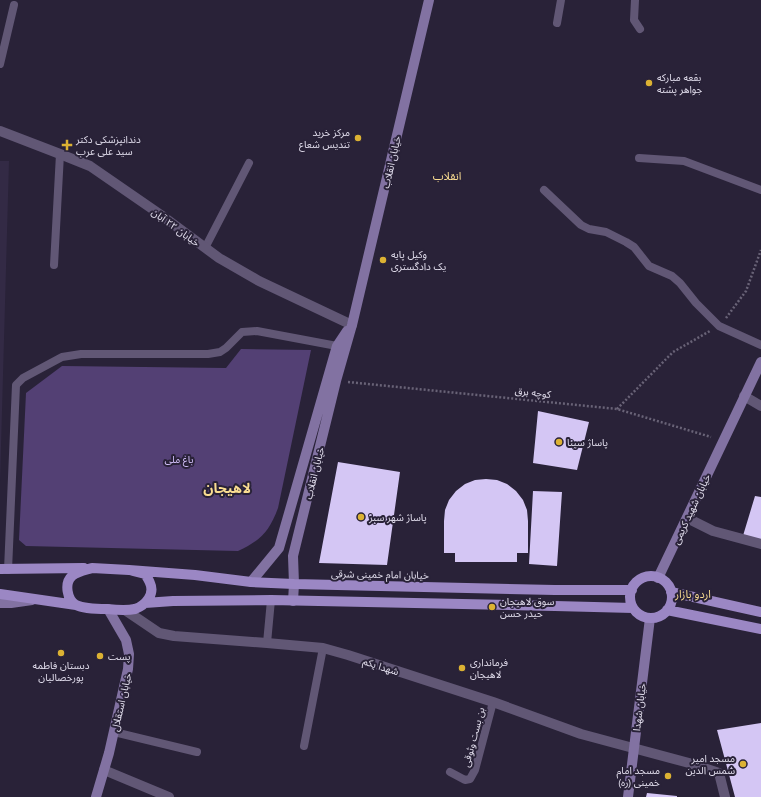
<svg xmlns="http://www.w3.org/2000/svg" width="761" height="797" viewBox="0 0 761 797" font-family="'PT Sans','Noto Sans Arabic',sans-serif">
  <rect width="100%" height="100%" fill="#292238"/>
  <path fill="#332a45" d="M0,161H9L0,482Z"/>
  <path fill="#534074" d="M241,349L311,350L278,508C269,532 261,540 238,551L26,546L19,540L26,393L62,366L226,368Z"/>
  <path fill="#d4c6f4" d="M538,411L589,422L577,470L533,463Z
    M338,462L400,472L387,565L319,563Z
    M486,479L497,480L507,484L516,491L523,500L527,510L528,521V553H517V562H455V553H444V521L445,510L449,500L456,491L465,484L475,480Z
    M533,491L562,492L557,566L529,564Z
    M755,496L761,497V544L742,539Z
    M761,723V797H735L717,730Z
    M647,793L677,796V797H646Z"/>
  <g fill="none" stroke-linecap="round" stroke-linejoin="round">
    <path stroke="#696377" stroke-width="2.5" stroke-dasharray="2 2" stroke-linecap="butt" d="M726,318L746,291L761,250
      M348,382L617,409L711,437
      M617,409L673,352L710,331"/>
    <path stroke="#615775" stroke-width="8" d="M635,0L634,20L640,29
      M557,23L561,0
      M0,64L14,5
      M639,158L684,161L761,190
      M544,190L581,225L589,229L606,232L626,242L634,247L649,266L672,276L680,283L696,303L719,326L761,345
      M205,248L249,163
      M54,265L60,154
      M8,570L16,385L23,378L62,357L81,354H208L220,352L226,348L242,332L257,331L337,346
      M267,643L271,600
      M114,732L197,752
      M304,746L323,648
      M450,772L465,780L470,779L475,770L493,702"/>
    <path stroke="#615775" stroke-width="10" d="M0,131L60,154L90,166L161,215L219,258L259,281L352,325
      M744,396L761,406
      M687,518L713,531L761,544
      M125,610L159,633L174,636L267,643L323,648L348,655L493,702L581,734L689,763L719,773L725,797
      M104,770L169,797"/>
    <path stroke="#8272a2" stroke-width="10" d="M658,578L761,362
      M251,582L279,548L337,346L347,331
      M293,601L294,584L293,556L336,381L352,325L429,0
      M0,603H11L32,600
      M96,797L109,753L128,669L129,654L126,640L108,609
      M628,797L650,618"/>
    <path stroke="#9b87c4" stroke-width="10" d="M92,568L129,570L145,574C147,577 149,580 150,583C155,594 146,605 135,609C126,611 116,610 107,609C99,609 84,609 76,605C67,600 64,583 72,576C78,571 86,570 92,568Z
      M0,569L84,568
      M129,570L195,575L251,582L294,584L555,590H632
      M630 597a21 21 0 1 1 42 0a21 21 0 1 1-42 0Z
      M671,592L761,612
      M0,594L76,605
      M145,603L173,601L271,600L555,606L633,608
      M667,610L761,629"/>
  </g>
  <g fill="#dcb233" stroke="#292238" stroke-width="1.5">
    <circle cx="649" cy="83" r="4"/>
    <circle cx="358" cy="138" r="4"/>
    <path d="M65 139h4v4h4v4h-4v4h-4v-4h-4v-4h4z"/>
    <circle cx="383" cy="260" r="4"/>
    <circle cx="559" cy="442" r="4"/>
    <circle cx="361" cy="517" r="4"/>
    <circle cx="492" cy="607" r="4"/>
    <circle cx="61" cy="653" r="4"/>
    <circle cx="100" cy="656" r="4"/>
    <circle cx="462" cy="668" r="4"/>
    <circle cx="743" cy="764" r="4"/>
    <circle cx="668" cy="776" r="4"/>
  </g>
  <g text-anchor="middle" stroke-width="4" stroke-linejoin="round" paint-order="stroke">
    <g font-size="10" fill="#e2deed" stroke="#292238" text-anchor="start">
      <text x="657" y="81">بقعه مبارکه<tspan x="657" dy="12">جواهر پشته</tspan></text>
      <text x="350" y="136" text-anchor="end">مرکز خرید<tspan x="350" dy="12">تندیس شعاع</tspan></text>
      <text x="76" y="143">دندانپزشکی دکتر<tspan x="76" dy="12">سید علی عرب</tspan></text>
      <text x="391" y="258">وکیل پایه<tspan x="391" dy="12">یک دادگستری</tspan></text>
      <text x="567" y="446">پاساژ سینا</text>
      <text x="369" y="521">پاساژ شهر سبز</text>
      <text x="500" y="605">سوق لاهيجان<tspan x="500" dy="12">حيدر حسن</tspan></text>
      <text x="108" y="660">پست</text>
      <text x="470" y="666">فرمانداری<tspan x="470" dy="12">لاهیجان</tspan></text>
      <text x="61" y="669" text-anchor="middle">دبستان فاطمه<tspan x="61" dy="12">پورخصالیان</tspan></text>
      <text x="735" y="762" text-anchor="end">مسجد امیر<tspan x="735" dy="12">شمس الدین</tspan></text>
      <text x="660" y="774" text-anchor="end">مسجد امام<tspan x="660" dy="12">خمینی (ره)</tspan></text>
    </g>
    <g font-size="10" fill="#e2deed" stroke="#292238">
      <text transform="translate(391 162) rotate(-77)" y="4">خیابان انقلاب</text>
      <text transform="translate(176 227) rotate(36)" y="4">خیابان ۲۲ آبان</text>
      <text transform="translate(533 392) rotate(6)" y="4">کوچه برق</text>
      <text transform="translate(314 473) rotate(-76)" y="4">خیابان انقلاب</text>
      <text transform="translate(691 509) rotate(-65)" y="4">خیابان شهید کریمی</text>
      <text transform="translate(380 574) rotate(1)" y="4">خیابان امام خمینی شرقی</text>
      <text transform="translate(381 666) rotate(18)" y="4">شهدا یکم</text>
      <text transform="translate(121 702) rotate(-77)" y="4">خیابان استقلال</text>
      <text transform="translate(639 707) rotate(-83)" y="4">خیابان شهدا</text>
      <text transform="translate(473 737) rotate(-75)" y="4">بن بست وثوقی</text>
    </g>
    <g font-size="10" fill="#d7c4ff" stroke="#292238">
      <text x="179" y="463">باغ ملی</text>
    </g>
    <g font-size="11" fill="#fadd91" stroke="#292238">
      <text x="447" y="180">انقلاب</text>
      <text x="693" y="598">اردو بازار</text>
    </g>
    <g font-size="14" font-weight="bold" fill="#fadd91" stroke="#292238">
      <text x="227" y="493">لاهیجان</text>
    </g>
  </g>
</svg>
